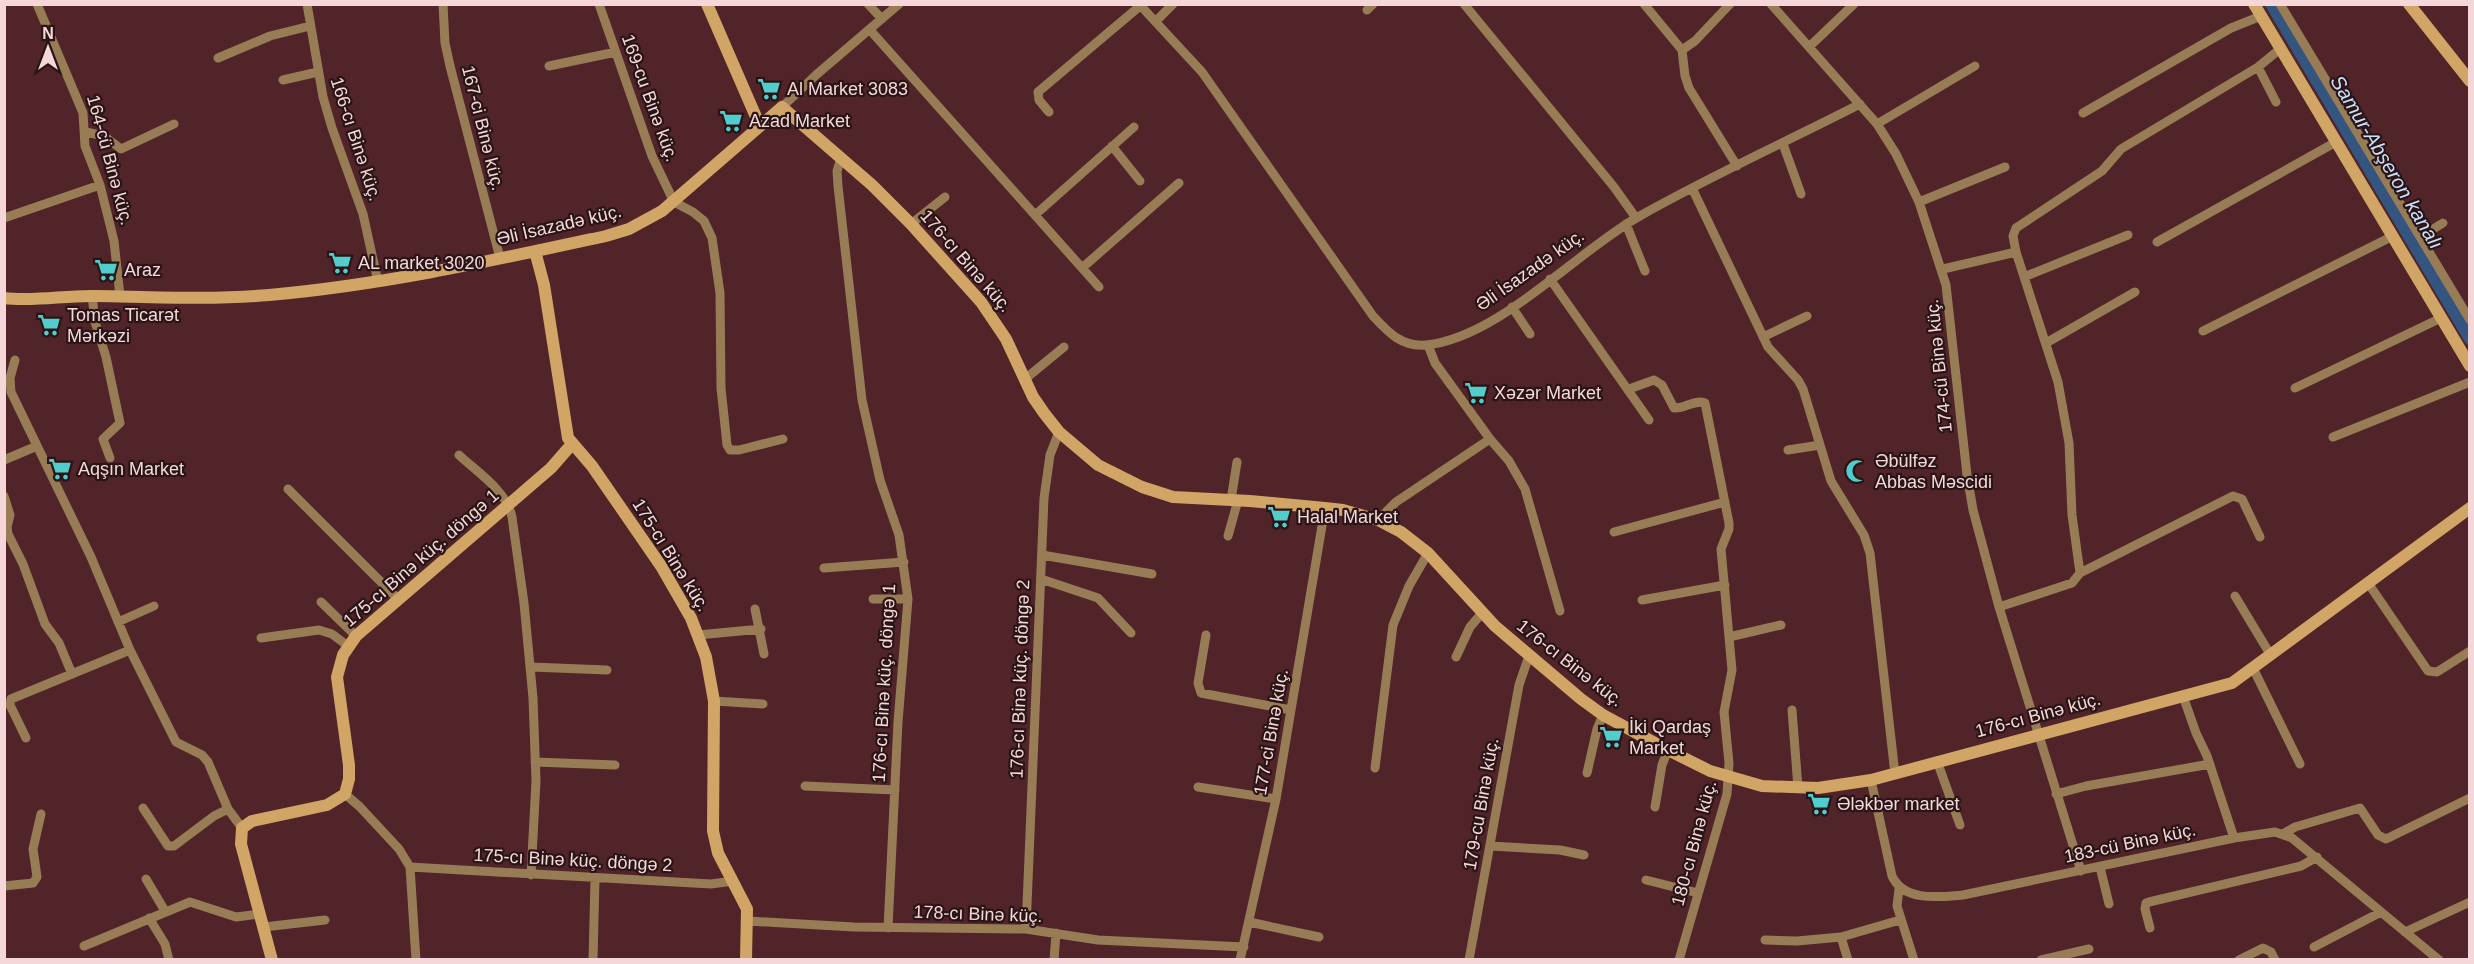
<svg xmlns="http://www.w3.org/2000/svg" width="2474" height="964" viewBox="0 0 2474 964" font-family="Helvetica,sans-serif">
  <rect width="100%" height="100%" fill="#502428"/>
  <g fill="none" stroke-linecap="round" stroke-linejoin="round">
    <path stroke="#345580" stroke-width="12" d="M2271,4L2470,339"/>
    <path stroke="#987c56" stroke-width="9" d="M37,4L83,113L85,146L100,185L114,241L120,296
      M307,4L323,97L332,128L363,214L378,282
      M443,4L445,43L450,66L500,258
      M599,4L652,156L674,202L693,212L704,221L712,238L720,293L721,388L727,445L730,450H739L783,439
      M868,4L882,19
      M1139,4L1202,72L1373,316C1388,332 1401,347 1426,345C1498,338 1575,253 1638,217C1710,176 1786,142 1860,104
      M1464,4L1614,187L1636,218
      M1644,4L1682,50L1685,76L1689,88L1737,166
      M1771,4L1877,124L1896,154L1919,202L1946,285L1967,475L1973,510L1999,607L2081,871
      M2280,4L2470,320
      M1367,10L1373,4
      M1156,21L1173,4
      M870,30L1099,287
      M1809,47L1854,4
      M1682,50L1695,41L1730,4
      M218,58L270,36L310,26
      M549,66L616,52
      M2258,67L2276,102
      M283,80L318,72
      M782,107L816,75L899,4
      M1049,112L1039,100L1038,92L1140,6
      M2083,113L2231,28L2261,16
      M1877,124L1975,66
      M86,132L104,136L121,149L174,124
      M1783,144L1801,194
      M1112,146L1140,181
      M841,158L837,171L838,186L862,400L880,480L899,535L908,599L898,722L888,928
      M1692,188L1768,347L1798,380L1803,389L1831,481L1864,535L1870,553L1895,774
      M1919,202L2005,167
      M1035,215L1134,127
      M4,218L100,185
      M911,224L945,197
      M1626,224L1645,271
      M2420,237L2443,223
      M2157,242L2336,142
      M1082,268L1179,183
      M1943,269L2016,252
      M2024,277L2128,235
      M1550,279L1649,420
      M92,295L95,322L106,357L120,423L103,439L110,458
      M1512,307L1530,334
      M2203,331L2393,236
      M1763,337L1807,316
      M2046,343L2135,292
      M1428,345L1435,363L1490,439L1509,461L1525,489L1560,611
      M15,360L10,378L11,392L91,557L130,650L176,742L202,755L208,762L228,809L242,828
      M1025,379L1064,347
      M2295,388L2441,318
      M1629,389L1654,380L1662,385L1674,408C1685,409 1694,399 1705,403L1729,523V529L1721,549L1732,670L1724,712L1729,763L1727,794L1679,960
      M2333,437L2470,382
      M1788,450L1820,445
      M459,455C477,472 507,491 512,517L524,603L533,698L536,781L531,875
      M4,460L37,446
      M288,489L398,599
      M4,496L10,515L7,527L8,534L23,564L45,624L59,643L72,674
      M1231,500L1237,462
      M1378,520L1396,502L1490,439
      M1614,532L1725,502
      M1228,536L1238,500
      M1042,555L1152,574
      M824,568L904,562
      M2080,573L2233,496L2242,499L2260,537
      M1041,579L1098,598L1131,633
      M2368,583L2428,671L2437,672L2470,651
      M2235,596L2270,654
      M873,599H908
      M1642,600L1725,585
      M321,602L356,636
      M1999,607L2072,583L2080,573L2072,515L2069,443L2058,382L2016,252L2013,236L2016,228L2102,171L2121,149L2258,67L2280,49
      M755,609L764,654
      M118,622L154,606
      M698,635L761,629
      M1206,635L1198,683L1201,693L1291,710
      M1729,637L1781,625
      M261,638L319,630L332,634L348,646
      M1456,657L1470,627L1482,613
      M531,667L607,670
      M2253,668L2300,764
      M2183,696L2196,733L2207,756L2234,838
      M714,701L763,704
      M1792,710L1798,788
      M26,738L10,705L11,699L130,650
      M1937,761L1960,825
      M535,762L615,765
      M1375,768L1393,625L1409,586L1428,553
      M1587,773L1597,729L1603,715
      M1871,780L1892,876C1904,902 1939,897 1963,895L2234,838L2275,832L2292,838L2439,960
      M805,786L895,790
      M1198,787L1276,799
      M345,794L360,807L399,849L410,867L416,960
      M2056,794L2086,786L2210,764
      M1655,807L1662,765L1668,750
      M143,808L168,846H174L214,816L228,809
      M2283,834L2295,827L2360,808L2378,835L2386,839L2470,798
      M1490,846L1560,850L1584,855
      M410,867L711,884L733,881
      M2100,867L2109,904
      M146,879L165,911
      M1646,880L1698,893
      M4,886L33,883L37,877L33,849L41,814
      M1899,889L1897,906L1914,960
      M149,918L165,944L169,960
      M748,921L854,927L1026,929L1098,940L1244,947
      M1249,922L1319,937
      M264,927L325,920
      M2150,928L2145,909L2146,903L2149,902L2301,866L2317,857
      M1026,929L1044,498L1050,455L1059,432
      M2405,932L2470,902
      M1765,940L1797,941L1841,937
      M84,946L190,902L236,917L260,914
      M2314,947L2381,912
      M593,960L595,879
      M1054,960L1056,933
      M1240,960L1276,799L1325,508
      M1469,960L1519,685L1529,656
      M1848,960L1841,937L1900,920
      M2041,960L2089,949
      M2239,960L2263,948L2271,952L2275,960"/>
    <path stroke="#d1a566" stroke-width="12" d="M707,4L760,126
      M2254,4L2470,366
      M2409,4L2470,81
      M535,251L544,285L568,438L592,466L661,566L691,618L706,657L714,701L713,831L718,853L747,909L746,960
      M4,298C35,302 65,295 96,296C154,297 211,300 269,295C383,285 495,260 606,236L629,229L662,211L782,107L872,185L911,224L981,302L1006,339L1033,397L1044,413L1059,432L1098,465L1142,487L1173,497L1250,501L1325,508L1343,510L1378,520L1401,532L1428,553L1495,626L1581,699L1603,715L1668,750L1710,771L1762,786L1818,788L1871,780L2232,683L2470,508
      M272,960L241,844L242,828L252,821L327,805L345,794L349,779V765L337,677L343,655L356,636L551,468L572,444"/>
  </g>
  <defs>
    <g id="supermarket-bare" transform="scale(1.8)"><path d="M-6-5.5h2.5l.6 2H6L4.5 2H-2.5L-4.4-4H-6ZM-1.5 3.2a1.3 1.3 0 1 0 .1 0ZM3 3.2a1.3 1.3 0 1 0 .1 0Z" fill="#52cdcd" stroke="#291516" stroke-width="2.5" paint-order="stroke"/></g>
    <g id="mosque-bare" transform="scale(1.8)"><path d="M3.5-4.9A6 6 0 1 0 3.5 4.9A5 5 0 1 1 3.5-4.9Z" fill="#52cdcd" stroke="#291516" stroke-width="2.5" paint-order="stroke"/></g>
  </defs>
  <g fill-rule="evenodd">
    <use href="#supermarket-bare" x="769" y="89"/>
    <use href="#supermarket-bare" x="731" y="121"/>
    <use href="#supermarket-bare" x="340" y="263"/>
    <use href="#supermarket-bare" x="106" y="270"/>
    <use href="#supermarket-bare" x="49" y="325"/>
    <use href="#supermarket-bare" x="1476" y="393"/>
    <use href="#supermarket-bare" x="60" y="469"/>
    <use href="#mosque-bare" x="1857" y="471"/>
    <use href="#supermarket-bare" x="1279" y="517"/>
    <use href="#supermarket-bare" x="1611" y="737"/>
    <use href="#supermarket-bare" x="1819" y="804"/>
  </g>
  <g text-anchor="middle" stroke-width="4.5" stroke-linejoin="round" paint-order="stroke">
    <g font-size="18" fill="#f5d7d9" stroke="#291516" text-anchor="start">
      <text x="787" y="95">Al Market 3083</text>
      <text x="749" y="127">Azad Market</text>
      <text x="358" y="269">AL market 3020</text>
      <text x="124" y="276">Araz</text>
      <text x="67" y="321">Tomas Ticarət<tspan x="67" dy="21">Mərkəzi</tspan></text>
      <text x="1494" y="399">Xəzər Market</text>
      <text x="1875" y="467">Əbülfəz<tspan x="1875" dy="21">Abbas Məscidi</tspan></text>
      <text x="78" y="475">Aqşın Market</text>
      <text x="1297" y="523">Halal Market</text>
      <text x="1629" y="733">İki Qardaş<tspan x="1629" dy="21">Market</tspan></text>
      <text x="1837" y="810">Ələkbər market</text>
    </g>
    <g font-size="18" fill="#f5d7d9" stroke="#291516">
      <text transform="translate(650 98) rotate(70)" y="6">169-cu Binə küç.</text>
      <text transform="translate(483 128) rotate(76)" y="6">167-ci Binə küç.</text>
      <text transform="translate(356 139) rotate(72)" y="6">166-cı Binə küç.</text>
      <text transform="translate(110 160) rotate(75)" y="6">164-cü Binə küç.</text>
      <text transform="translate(559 225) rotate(-13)" y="6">Əli İsazadə küç.</text>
      <text transform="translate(966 261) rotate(49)" y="6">176-cı Binə küç.</text>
      <text transform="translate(1530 270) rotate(-35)" y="6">Əli İsazadə küç.</text>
      <text transform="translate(1939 366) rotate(-96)" y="6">174-cü Binə küç.</text>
      <text transform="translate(671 555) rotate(58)" y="6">175-cı Binə küç.</text>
      <text transform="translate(421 558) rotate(-41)" y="6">175-cı Binə küç. döngə 1</text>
      <text transform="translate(1570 663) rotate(38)" y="6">176-cı Binə küç.</text>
      <text transform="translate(1020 679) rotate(-88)" y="6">176-cı Binə küç. döngə 2</text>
      <text transform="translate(884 683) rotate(-87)" y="6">176-cı Binə küç. döngə 1</text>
      <text transform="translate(2038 715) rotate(-15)" y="6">176-cı Binə küç.</text>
      <text transform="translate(1271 732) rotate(-80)" y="6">177-ci Binə küç.</text>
      <text transform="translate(1481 804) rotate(-80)" y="6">179-cu Binə küç.</text>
      <text transform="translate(1694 843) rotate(-75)" y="6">180-cı Binə küç.</text>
      <text transform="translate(2130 843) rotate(-12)" y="6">183-cü Binə küç.</text>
      <text transform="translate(573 860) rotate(3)" y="6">175-cı Binə küç. döngə 2</text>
      <text transform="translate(978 914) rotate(2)" y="6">178-cı Binə küç.</text>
    </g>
    <g font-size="20" font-style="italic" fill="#cbe0fc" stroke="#291516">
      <text transform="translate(2387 162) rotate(59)" y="7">Samur-Abşeron kanalı</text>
    </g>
  </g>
  <rect width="2474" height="964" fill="none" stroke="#f5d7d9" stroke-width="12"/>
  <g transform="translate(48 48)" stroke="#291516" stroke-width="4.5" paint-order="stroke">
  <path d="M0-4.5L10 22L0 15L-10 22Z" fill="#f5d7d9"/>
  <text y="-9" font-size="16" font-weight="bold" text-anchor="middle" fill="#f5d7d9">N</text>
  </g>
</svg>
